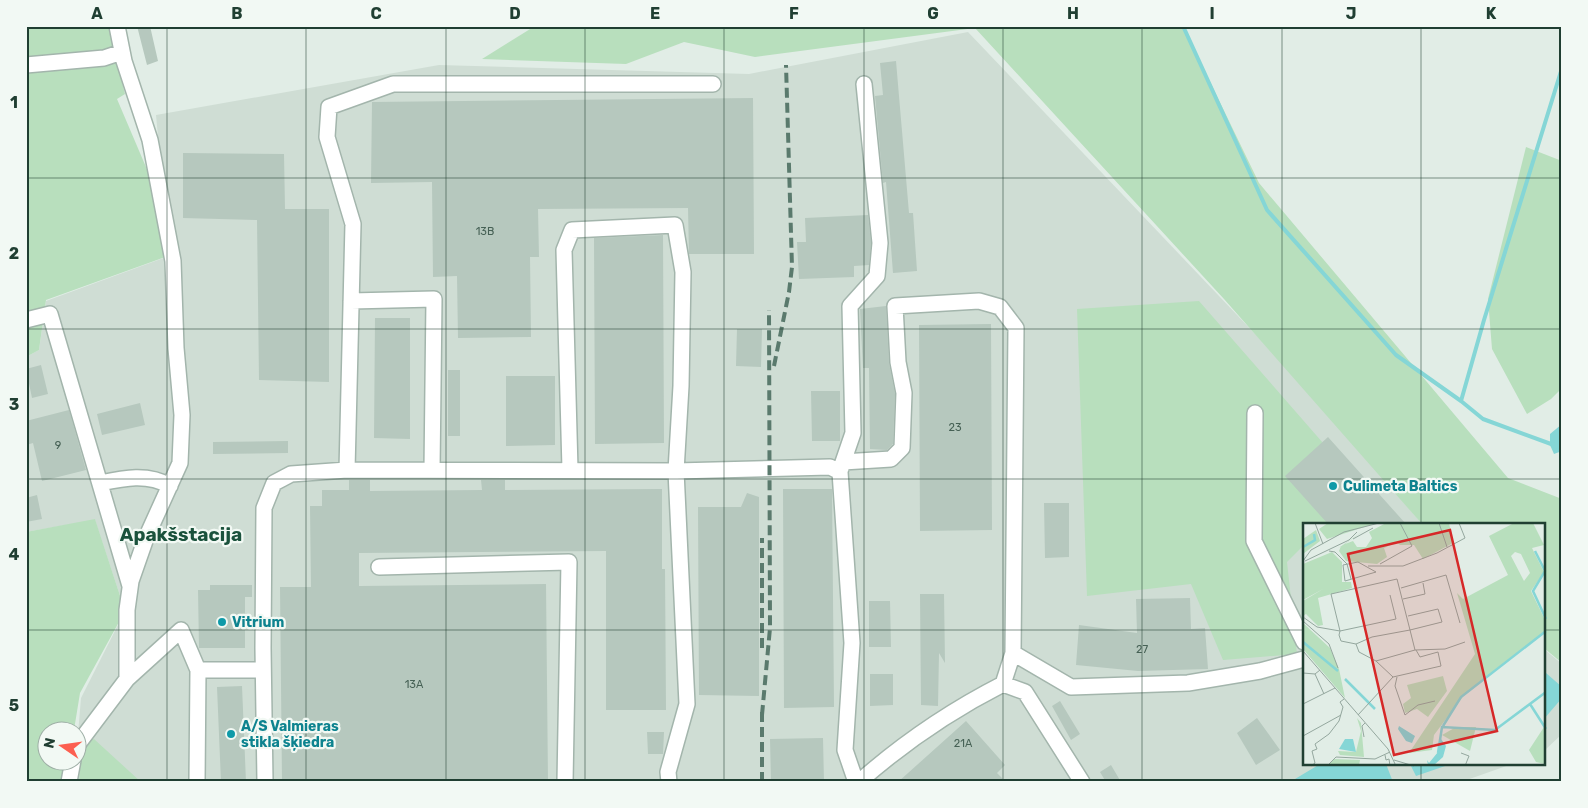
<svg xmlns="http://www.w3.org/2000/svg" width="1588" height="808" viewBox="0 0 1588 808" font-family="Rubik,sans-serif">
  <rect width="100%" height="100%" fill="#e1ede6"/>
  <path fill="#cfddd4" d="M968,32L1316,398L1422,524H1304V764H1512L1461,782H74L81,698L125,611L95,520L26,532V357L39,350L46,301L169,256L156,115L439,65L749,74Z
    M1544,649L1562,664V734L1544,751Z"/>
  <path fill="#b8dfbd" d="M26,26H108L125,94L117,99L160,200L168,256L46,300L39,350L26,357Z
    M535,26H1183L1259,183L1508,478L1562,499V663L1544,648V524H1422L1224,299L975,28L755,57L684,42L626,64L482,59Z
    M1526,147L1562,161V388L1551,399L1527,414L1492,349L1488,299Z
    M1199,301L1364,490L1327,524H1304V545L1287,562L1297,654L1223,660L1191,584L1087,596L1077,309Z
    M95,519L125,611L80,693L74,730H48V760L69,761L65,782H26V532Z
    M94,739L141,782H79L82,745Z"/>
  <path fill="#85d6d6" d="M1562,424V451L1554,454L1550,445V434Z
    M1546,673L1562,687V698L1544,719V676Z
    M1320,764H1386L1393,782H1290Z
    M1410,764H1451L1416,776Z"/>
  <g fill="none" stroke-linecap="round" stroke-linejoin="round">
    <path stroke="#85d6d6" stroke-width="4" d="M1183,26L1267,210L1396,355L1461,401
      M1562,68L1484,320L1461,401L1483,419L1562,448"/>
  </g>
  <path fill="#b6c8be" d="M137,26H150L158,61L147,65Z
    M896,61L909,213H913L917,271L893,273L886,182L883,183L875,96L883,95L880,63Z
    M753,98L754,254H689L688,208L538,209L539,257H530L531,337L458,338L457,276L433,277L432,182L371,183L372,102Z
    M183,153L284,154L285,209H329V382L259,380L257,220L183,218Z
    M868,215L871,243L869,265L854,266V277L799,279L797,242H806L805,218Z
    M663,235L664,443L595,444L594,238Z
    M886,306L889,363L895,394L893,444L887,450L870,449L869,368H863L860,309Z
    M375,318H410V439L374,438Z
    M991,324L992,530L920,531L919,325Z
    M737,329H762L761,367L736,366Z
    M41,365L48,394L32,398L26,369Z
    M448,370H460V436H448Z
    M506,376H555V445L506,446Z
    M811,391H840V441H812Z
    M140,403L145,425L102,435L97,414Z
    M69,410L86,470L42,481L33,443L26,445V421Z
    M1328,437L1388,504L1406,524H1328L1285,476Z
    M288,441V453L213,454V442Z
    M349,480H370V491L482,490L481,480H505V490L662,489V569H665L666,710H606V551L359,553V586L546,584L548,782H282L280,587H311L310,506H322V490H349Z
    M783,489H832L834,707L784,708Z
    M747,493L759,497V696L699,695L698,507H741Z
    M37,495L42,519L26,522V498Z
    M1044,503H1069V557L1045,558Z
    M210,585H252V597H245V648H199L198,590H210Z
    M920,594H944L945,663L939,653L938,706L921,705Z
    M1190,598L1191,629L1205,628L1208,669L1138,671L1076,665L1079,625L1137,633L1136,599Z
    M869,601H890L891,647H869Z
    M870,674H893V705L870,706Z
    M242,686L246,782H221L217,687Z
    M1060,701L1080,734L1071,740L1052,706Z
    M1257,718L1280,750L1256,765L1237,733Z
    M966,721L1005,765L997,773L1006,782H898Z
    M647,732H664L663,754H648Z
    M823,738L824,782H771L770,739Z
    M1111,765L1121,782H1106L1100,772Z"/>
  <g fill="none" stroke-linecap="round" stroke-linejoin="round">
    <g stroke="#a3b5ac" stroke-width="18">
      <path id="minor" d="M117,26L124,61L150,140L173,261L176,348L182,415L180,463L146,538L131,581L127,610V679
        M26,65L104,58L122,52
        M351,301L434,299L432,470
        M26,320L50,314L130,586
        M1255,413L1254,541L1304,642
        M843,462L891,459L902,448L904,393L898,362L895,306L979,301L1000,307L1016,328L1013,653L1003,684
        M570,469L564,250L572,230L675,225L683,272L681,386L676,471L830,467L840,472L852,643L845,750L856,782
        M347,470L353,224L327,137L329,107L393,84H713
        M840,471L853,433L850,306L877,276L880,243L864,84
        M100,483C124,478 148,473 170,486
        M379,567L569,562L565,782
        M1013,653L1071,687L1188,683L1260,671L1304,659
        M198,670H263
        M78,744L127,679L181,630L198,670L197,782
        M69,782L73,760
        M265,782L263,648L264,508L274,483L291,474L347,470L676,471L687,704L668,772L669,782
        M859,782C902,744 952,710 1003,684L1025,692L1082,782"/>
    </g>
    <use href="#minor" stroke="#fff" stroke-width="15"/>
    <path stroke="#5a7a6d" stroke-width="4" stroke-dasharray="10 5" stroke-linecap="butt" d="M774,366L789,292L792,267L786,65
      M762,648V538
      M762,715L770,628L769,310
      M762,782V708"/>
  </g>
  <path fill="none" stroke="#203f32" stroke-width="1" stroke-opacity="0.55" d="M167,26V782M306,26V782M446,26V782M585,26V782M724,26V782M864,26V782M1003,26V782M1142,26V782M1282,26V782M1421,26V524M26,178H1562M26,329H1562M26,479H1562M26,630H1304M1544,630H1562M1421,764V782"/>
  <g fill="#0f9aa8" stroke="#f2f9f4" stroke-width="2">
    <circle cx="1333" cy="486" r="5"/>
    <circle cx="222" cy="622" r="5"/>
    <circle cx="231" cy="734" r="5"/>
  </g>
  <g text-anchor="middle" stroke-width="4.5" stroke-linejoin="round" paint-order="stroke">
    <g font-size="11" fill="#466155">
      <text x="485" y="235">13B</text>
      <text x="955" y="431">23</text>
      <text x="58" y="449">9</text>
      <text x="1142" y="653">27</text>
      <text x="414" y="688">13A</text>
      <text x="963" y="747">21A</text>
    </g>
    <g font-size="14" font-weight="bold" fill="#0d838f" stroke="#f2f9f4" text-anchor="start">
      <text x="1343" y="491">Culimeta Baltics</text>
      <text x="232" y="627">Vitrium</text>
      <text x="241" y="731">A/S Valmieras<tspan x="241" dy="16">stikla šķiedra</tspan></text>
    </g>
    <g font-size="19" font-weight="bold" fill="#1a523c" stroke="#f2f9f4">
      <text x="181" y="541">Apakšstacija</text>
    </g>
  </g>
  <g transform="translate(1303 523)">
    <rect width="242" height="242" fill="#e1ede6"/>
    <path d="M25,0H74L24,16L16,6ZM83,0H146L150,20L120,36L111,22H97L94,19L81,25L84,34L74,41L43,38L36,28L38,23L34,26L63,6L42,21L50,18L54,24H63L69,15L66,9ZM211,0H230L241,22L229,25L241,49L228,68L242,97V108L161,172L131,212L129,227L106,230L172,131L154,70L160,76L205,52L186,13ZM212,29L218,31L227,50L221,58L208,33ZM13,7L17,18L0,31V16ZM29,29L39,39V59H48L49,65L15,75L20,102L15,103L3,91L0,93V78L20,66L0,77V41ZM0,100L27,125L36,146L42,175L0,126ZM140,153L144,168L125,194L114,186L102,190L100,181L108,175L104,162ZM54,195L58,200L61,234L37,232L35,228L53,229L58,208ZM153,204H173L167,228L139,212ZM241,204L243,206L242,241L233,239L226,227ZM31,236L57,237L56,242L24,243Z" fill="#b8dfbd" fill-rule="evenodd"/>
    <path d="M96,203L112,213L109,220L103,218L95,206ZM42,216H50L53,229L36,226ZM138,216L143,223L140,234L131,242H125L124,237L126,240L135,229Z" fill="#85d6d6"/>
    <path fill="none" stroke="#85d6d6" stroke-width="2.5" d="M0,24L12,17L11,11M232,28L242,48L230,68L243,96M0,119L35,148M42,156L72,186M227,181L243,206M140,203L158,174L243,108M135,230L139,204L192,207L243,169"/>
    <path fill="none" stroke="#94a79e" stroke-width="1" d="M12,0L20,21M136,0L144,24M50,16L70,5M26,28L32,29L44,41L48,56M0,38L8,27L41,9L76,0M2,38L46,17L54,9M55,39L73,49L42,58L40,42ZM77,41L109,23L97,0M65,43H100L134,30L162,15L156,0M98,65L143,52L157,100M100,76L122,71L120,60M0,94L14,104L37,108L28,71L94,56L107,107L69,114L53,121M0,98L26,121L35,145M112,127L142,126L162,119M0,128L85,226L93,243M73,138L112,127L107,107L139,99L135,86L105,93M0,150L12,151L17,147M12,151L21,171M90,154L138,143L135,129L117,134L113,127M94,154L92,163L102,192L115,182L132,178M0,181L32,165M55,192L90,154L73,138L56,129L53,121L38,118L36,112L37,108L93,96L87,72M0,213L38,192M61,214L59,203L62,200M158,230L166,233L162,243M82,232L83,237L86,236L87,243M91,237L111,243M8,243L12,240L9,228L14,226L12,221L26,211L36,198L40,184L37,179L41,176M24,243L33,234L72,236L87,229"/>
    <path fill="#d62828" fill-opacity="0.15" stroke="#d62828" stroke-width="2.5" d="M147,7L194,208L91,232L45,31Z"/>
    <rect width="242" height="242" fill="none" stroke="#203f32" stroke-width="2.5"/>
  </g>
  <rect width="1588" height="808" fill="none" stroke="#f2f9f4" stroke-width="55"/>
  <g transform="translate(62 746) rotate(283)"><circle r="24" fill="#f2f9f4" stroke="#9eafa6"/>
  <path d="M0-4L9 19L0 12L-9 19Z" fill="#fc5f50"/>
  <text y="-8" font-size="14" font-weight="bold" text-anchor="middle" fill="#203f32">N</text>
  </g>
  <rect x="28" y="28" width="1532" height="752" fill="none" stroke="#203f32" stroke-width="2"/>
  <g font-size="16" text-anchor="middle" font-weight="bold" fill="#203f32">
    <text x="97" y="19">A</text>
    <text x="237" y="19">B</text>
    <text x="376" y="19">C</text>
    <text x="515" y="19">D</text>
    <text x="655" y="19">E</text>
    <text x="794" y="19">F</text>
    <text x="933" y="19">G</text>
    <text x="1073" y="19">H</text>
    <text x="1212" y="19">I</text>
    <text x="1351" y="19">J</text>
    <text x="1491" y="19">K</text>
    <text x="14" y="108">1</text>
    <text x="14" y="259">2</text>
    <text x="14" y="410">3</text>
    <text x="14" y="560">4</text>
    <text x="14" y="711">5</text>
  </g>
</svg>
